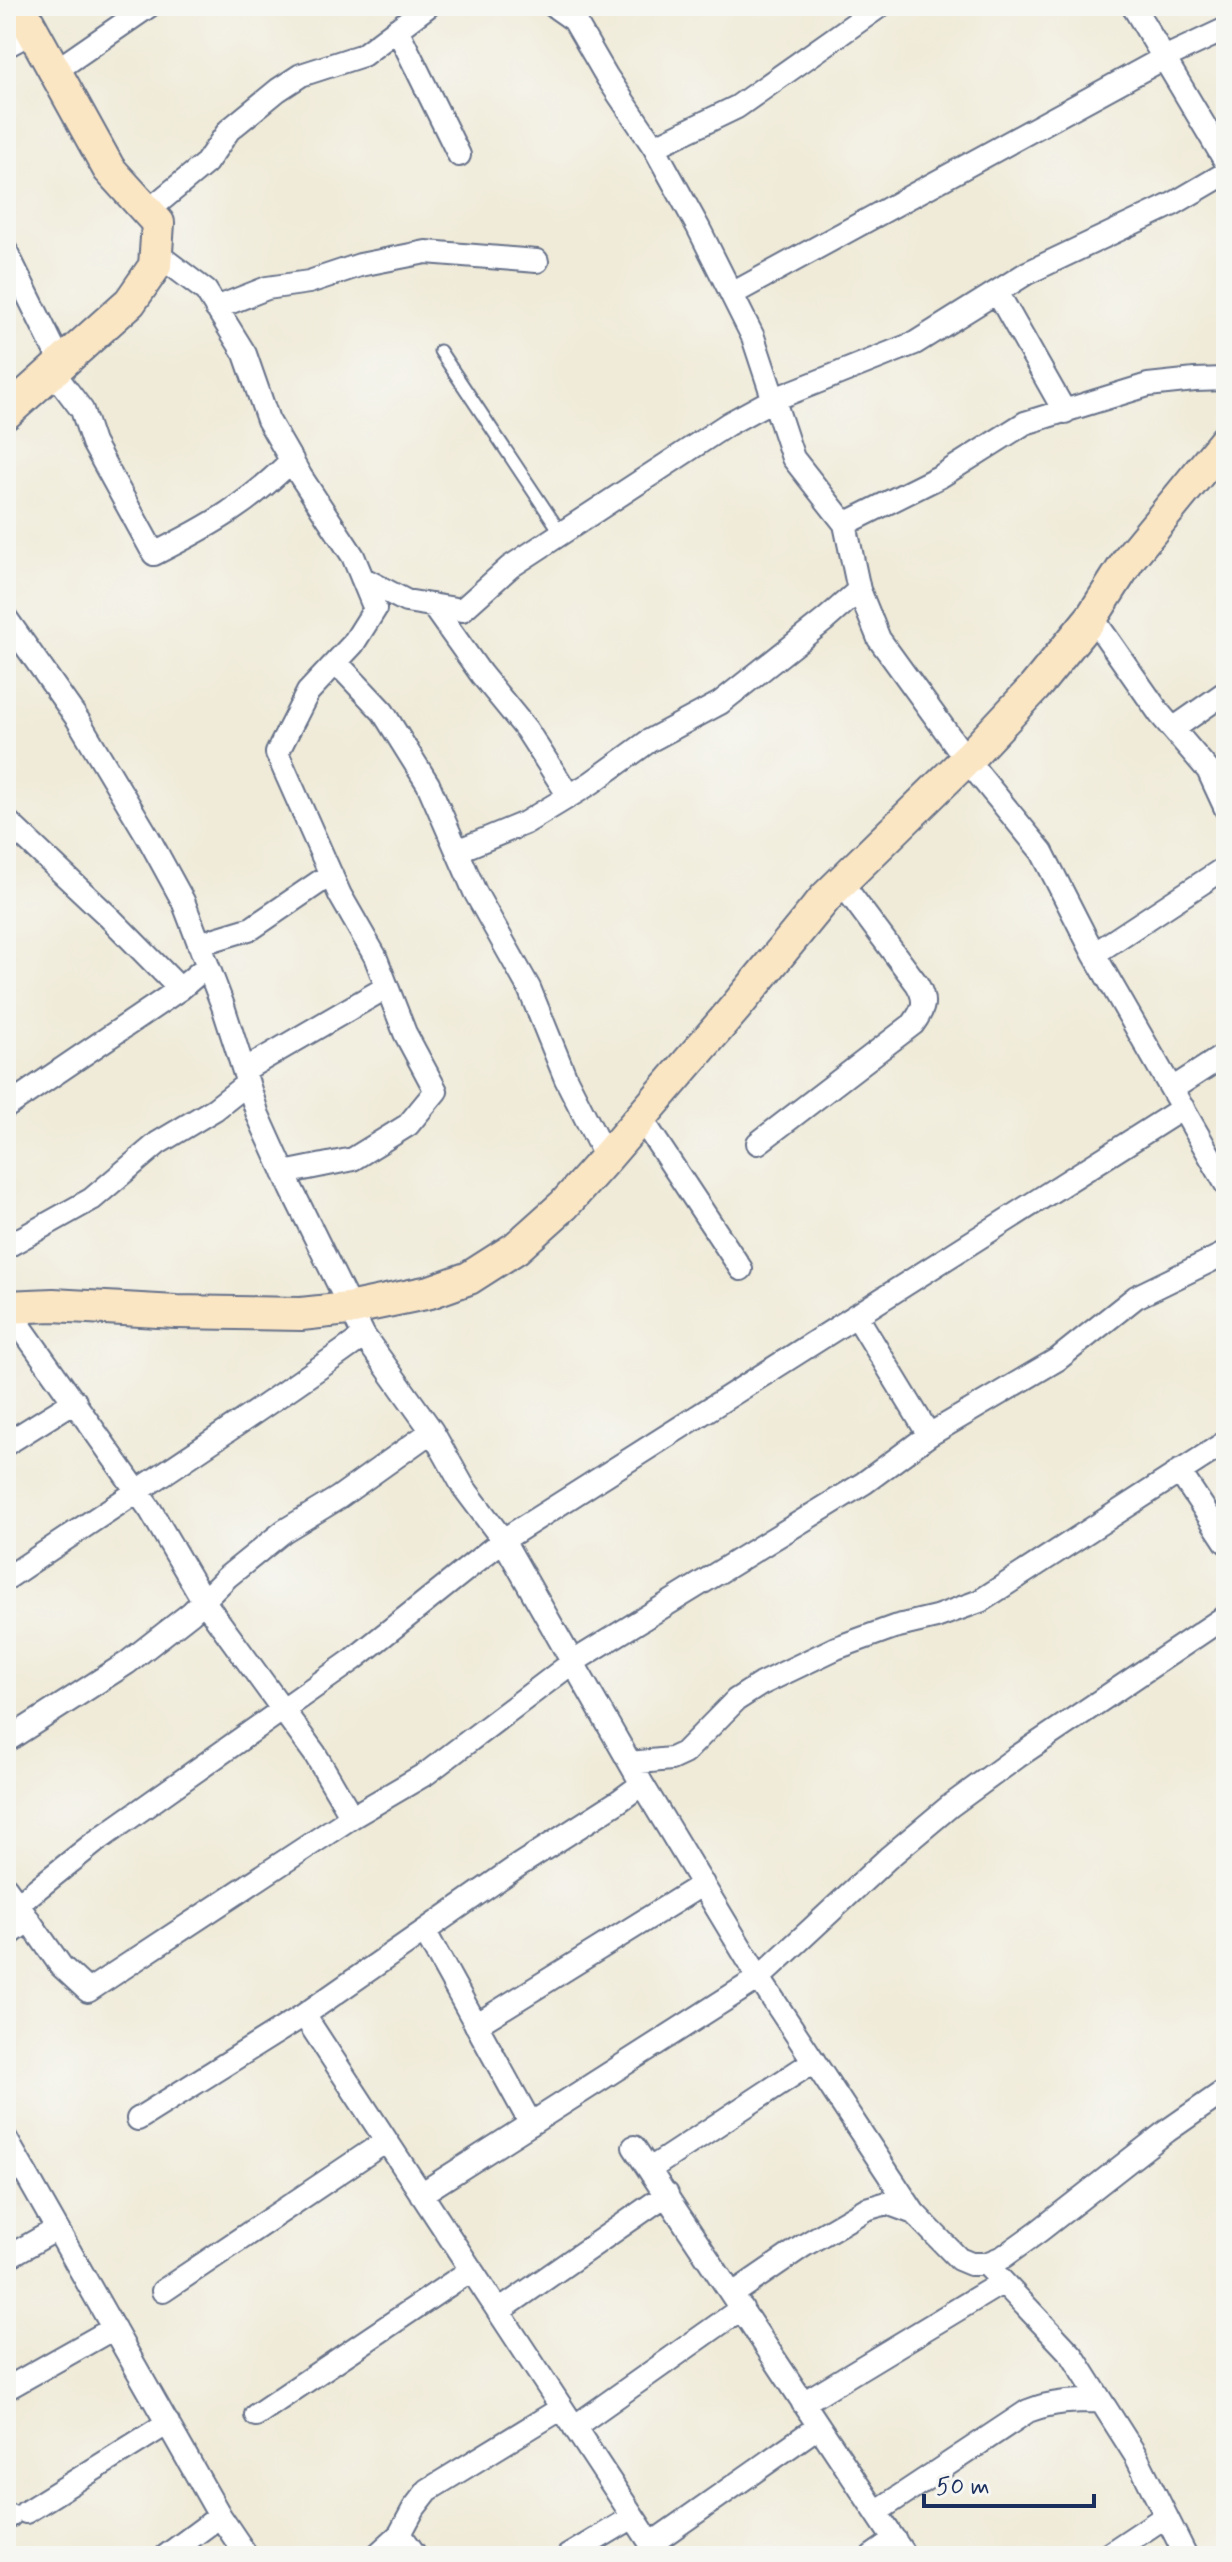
<svg xmlns="http://www.w3.org/2000/svg" width="1232" height="2562" viewBox="0 0 1232 2562" font-family="Mynerve,sans-serif">
  <rect width="100%" height="100%" fill="#f6f6f2"/>
  <filter id="ink" filterUnits="userSpaceOnUse"><feTurbulence type="fractalNoise" baseFrequency=".0125" numOctaves="2"/><feDisplacementMap in="SourceGraphic" scale="16" xChannelSelector="R" yChannelSelector="G"/><feConvolveMatrix kernelMatrix="1 2 1 2 8 2 1 2 1" color-interpolation-filters="sRGB"/></filter>
  <filter id="wash" filterUnits="userSpaceOnUse"><feTurbulence type="fractalNoise" baseFrequency=".006" numOctaves="4" result="noise"/><feDisplacementMap in="SourceGraphic" scale="32" xChannelSelector="R" yChannelSelector="G"/><feGaussianBlur stdDeviation="1.8" result="paint"/><feColorMatrix in="noise" values="0 0 0 0 0 0 0 0 0 0 0 0 0 0 0 0 0 1.4 0 .05"/><feComposite in="paint" operator="in"/></filter>
  <g filter="url(#wash)">
    <rect width="100%" height="100%" fill="#f0ebd8"/>
  </g>
  <g filter="url(#ink)">
    <g fill="none" stroke-linecap="round" stroke-linejoin="round">
      <g stroke="#667189" stroke-width="15">
        <path id="lane" d="M440,351L561,533"/>
      </g>
      <g stroke="#667189" stroke-width="26">
        <path id="street" d="M554,6L574,20L607,77L654,147L737,107L880,6
          M1133,6L1226,162
          M397,29L459,155
          M6,46L32,32
          M55,71L149,6
          M654,147L698,227L753,337L793,458L845,524L859,590L879,639L966,759L1042,852L1094,954L1226,1184
          M148,211L206,163L229,130L278,90L301,75L363,55L428,6
          M6,251L62,365
          M156,253L206,291L245,354L268,420L301,477L353,556L375,609L353,644L308,692L277,753L340,895L375,956L405,1033L436,1091L408,1125L353,1159L284,1173
          M997,292L1065,412
          M732,294L1164,58L1226,29
          M216,308L267,288L309,282L360,265L426,252L537,261
          M54,373L82,410L93,443L154,554C210,526 247,505 292,460
          M845,524L941,476L1025,423L1148,385L1195,380L1226,379
          M362,578L406,601L462,610L510,567L728,424L772,400L915,343L1027,273L1173,204L1226,173
          M432,605L481,674L526,729L569,796
          M1092,617L1160,714L1208,770L1226,809
          M6,618L78,720L148,837L183,901L223,1006L258,1115L291,1188L364,1336L432,1431L338,1498L284,1531L227,1577L191,1613L127,1663L6,1741
          M336,662L383,712L428,784L475,892L529,988L566,1079L606,1158
          M1173,729L1226,692
          M6,820L109,917L180,989
          M457,851L525,823L591,783L649,741L720,703L825,620L859,590
          M199,944L252,928L331,874
          M1094,954L1226,867
          M244,1070L387,987
          M1172,1089L1226,1054
          M6,1107L180,989L207,966
          M641,1118L741,1269
          M758,1143L913,1024C924,1009 927,1001 917,984L841,882
          M6,1247L92,1199L158,1143L215,1109L248,1083
          M6,1306L151,1511L203,1600L315,1754L352,1817
          M856,1315L929,1435
          M432,1431L464,1488L503,1540L642,1784L619,1801L519,1865L304,2015L659,2556
          M6,1444L75,1401
          M1179,1471L1226,1542
          M6,1579C125,1498 247,1421 364,1336
          M630,1763L671,1759L684,1753L736,1700L761,1684L836,1648L894,1627L936,1617L980,1601L1226,1442
          M642,1784L759,1978L914,2213
          M6,1888L61,1966L88,1991L352,1817L427,1773L573,1662L864,1483L929,1435L1058,1359L1136,1297L1226,1253
          M18,1904L94,1843L354,1659L503,1540L1183,1108
          M425,1932L531,2124
          M6,1937L29,1920
          M476,2025L703,1884
          M138,2119L304,2015
          M6,2139L220,2516
          M634,2147L905,2556
          M650,2169L814,2061
          M421,2194L759,1978L888,1858L950,1806L1017,1757L1226,1616
          M6,2258L57,2229
          M986,2264L1072,2355L1136,2456L1186,2556
          M163,2291L386,2141
          M733,2294L803,2246L866,2209L887,2203L914,2213L959,2259L971,2264H986L1003,2257L1039,2231L1167,2131L1226,2090
          M499,2311L667,2194
          M6,2389L114,2328
          M803,2403L1003,2282
          M256,2415L471,2270
          M574,2427L742,2308
          M26,2512L168,2423
          M876,2512L1028,2411C1053,2401 1075,2401 1101,2401
          M6,2518L10,2516
          M400,2534L416,2556
          M651,2544L819,2426
          M166,2556L220,2516L247,2556
          M376,2556L400,2534L414,2508L428,2490L562,2408
          M568,2556L633,2517
          M872,2556L895,2540
          M1106,2556L1166,2516"/>
      </g>
      <g stroke="#667189" stroke-width="36">
        <path id="secondary" d="M6,413L130,302L155,266L158,223L109,169L19,6
          M6,1307L53,1305L176,1312L301,1314L348,1309L430,1292L469,1278L516,1248L564,1205L606,1158L735,1008L826,897L974,752L1034,688L1092,617L1131,556L1226,440"/>
      </g>
      <use href="#lane" stroke="#fff" stroke-width="11"/>
      <use href="#street" stroke="#fff" stroke-width="22"/>
      <use href="#secondary" stroke="#fbe6c4" stroke-width="32"/>
    </g>
  </g>
  <rect width="1232" height="2562" fill="none" stroke="#f6f6f2" stroke-width="32"/>
  <path d="M924 2494v12h170v-12" fill="none" stroke="#1b2f5e" stroke-width="4"/>
  <text x="936" y="2494" font-size="24" fill="#1b2f5e" stroke="#f6f6f2" stroke-width="6" paint-order="stroke">50 m</text>
</svg>
